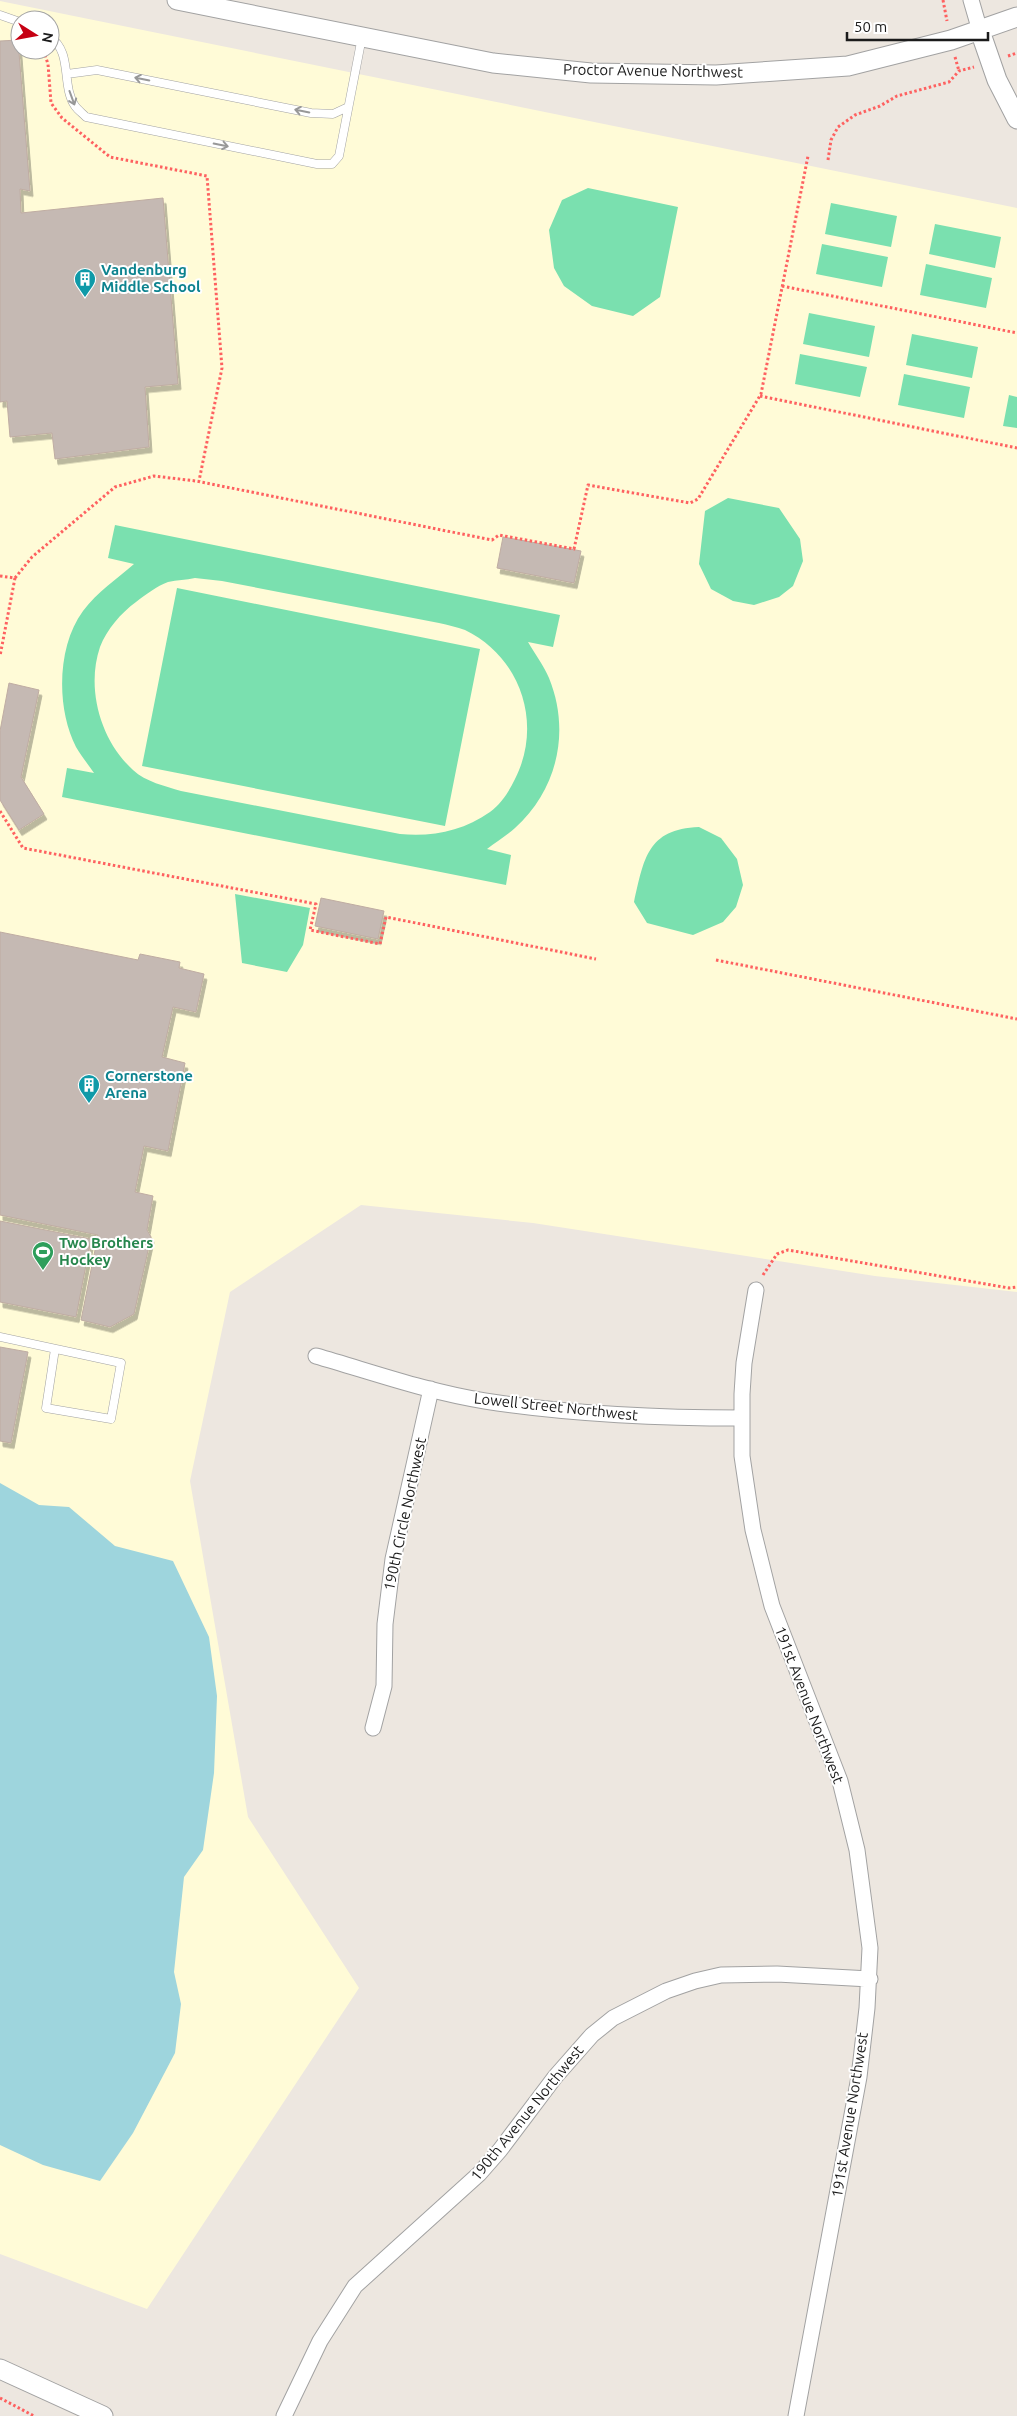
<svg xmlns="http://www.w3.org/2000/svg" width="1017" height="2416" viewBox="0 0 1017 2416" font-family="Ubuntu,sans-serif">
  <defs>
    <filter id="shadow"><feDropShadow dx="3" dy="5.5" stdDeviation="0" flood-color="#0004"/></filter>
  </defs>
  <rect width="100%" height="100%" fill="#ede7e0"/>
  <path fill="#fffbd7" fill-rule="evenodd" d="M0,1L1017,208V1292L875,1276L533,1223L361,1205L230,1292L190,1481L248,1817L359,1988L147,2309L0,2254ZM20,20H50V50H20Z"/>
  <path fill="#7ae0af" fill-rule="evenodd" d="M588,188L678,207L660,297L633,316L592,306L564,286L554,268L549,230L562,200Z
    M831,203L897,216L891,247L825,234Z
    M935,224L1001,237L995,268L929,254Z
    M822,244L888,257L882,287L816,274Z
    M926,264L992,278L986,308L920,295Z
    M809,313L875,326L869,357L803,344Z
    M912,334L978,347L972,378L906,365Z
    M800,354L867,367L860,397L795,384Z
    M904,374L970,387L964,418L898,405Z
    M1009,395L1017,397V428L1003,426Z
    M728,498L779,508L800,539L803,561L793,586L779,597L754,605L733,601L711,589L699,564L705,511Z
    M115,525L560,615L553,647L528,642C535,654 544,666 549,678C571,732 557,790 515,828C506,836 496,842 487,849L511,855L506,885L62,797L67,768L94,773C88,764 81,756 76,747C56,708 57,646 83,611C97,592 117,579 134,564L108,558ZM195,578L222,581L439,623C448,625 457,627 465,630C521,657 543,724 515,779C509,791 502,803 490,812C463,831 433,837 400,834L181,791C165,786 146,782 133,770C100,740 86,688 100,647C107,629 121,613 136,602C145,595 157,586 168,582C177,580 186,580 195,578Z
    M177,588L480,649L445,826L142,766Z
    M699,827L721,838L737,859L743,885L736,907L723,922L693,935L647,923L634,902C644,859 647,829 699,827Z
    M235,894L310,908L303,945L287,972L242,963Z"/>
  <path fill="#9ed5dd" d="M0,1483L39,1505L69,1507L115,1546L173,1561L209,1637L217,1696L214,1773L203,1850L184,1877L174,1972L181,2004L175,2053L133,2133L100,2181L43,2165L0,2145Z"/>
  <path fill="#c5b9b3" stroke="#bfaca2" filter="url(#shadow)" d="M18,40L30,191L20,189L21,213L163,198L178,384L145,387L149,447L55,459L52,433L10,437L7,401L0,402V41Z
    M503,537L581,551L574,583L497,568Z
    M9,683L39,690L21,777L44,814L19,830L0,800V731Z
    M321,898L384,911L378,939L315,926Z
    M0,932L138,960L140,954L180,962L179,968L204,974L196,1012L173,1007L162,1057L185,1063L168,1151L144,1146L135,1192L153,1196L147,1230L151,1237L134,1314L110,1327L81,1320L98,1235L0,1215Z
    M0,1221L91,1239L76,1317L0,1302Z
    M0,1347L28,1352L11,1443L0,1441Z"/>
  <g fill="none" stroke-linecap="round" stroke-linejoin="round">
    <g stroke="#a2a2a2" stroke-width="9">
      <path id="service" d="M0,15L20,22
        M50,37C73,52 61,86 75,106C78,110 82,113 86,117L317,164H332L339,156L362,37
        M67,74L97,70L311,113L333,114L348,107
        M0,1337L121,1363L111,1419L46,1408L55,1349"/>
    </g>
    <g stroke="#a2a2a2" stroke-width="17">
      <path id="minor" d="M971,0L980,31
        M756,1290L744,1363L742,1394V1456L753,1530L772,1606L840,1781L857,1850L870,1948L867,2008L859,2077L796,2416
        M316,1356C372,1372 428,1392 485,1401C569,1414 656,1418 742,1418
        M373,1728L384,1686L385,1624L393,1559L431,1389
        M284,2416L320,2341L355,2286L479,2174L500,2150L555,2077L592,2035L613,2018L666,1991L695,1981L721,1975L777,1974L870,1979"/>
    </g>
    <g stroke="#a2a2a2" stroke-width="21">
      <path id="tertiary" d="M177,0L493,63L591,73L716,75L848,66L951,40L1017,17
        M980,31L997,80L1017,119
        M0,2369L103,2416"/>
    </g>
    <path stroke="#fe6160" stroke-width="3" stroke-dasharray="2.5 2.5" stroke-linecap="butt" d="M943,0L947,21
      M45,55L48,64L51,103L62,118L110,157L207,176L222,368L199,481
      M1008,56L1017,53
      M955,57L959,71
      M828,160L831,140L838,127L855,115L880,106L897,96L949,82L959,71L974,67
      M782,286L1017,333
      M760,396L1017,448
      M0,576L15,578L0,656
      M15,578L32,557L115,487L154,476L196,481L492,540L499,535L574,549L588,485L690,503L698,499L761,394L808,156
      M0,811L23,848L316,904L310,930L380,944L386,917L596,959
      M716,960L1017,1019
      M763,1275L777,1254L788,1250L1009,1288L1017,1287
      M0,2398L34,2416"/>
    <use href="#service" stroke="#fff" stroke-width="8"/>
    <use href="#minor" stroke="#fff" stroke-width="15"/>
    <use href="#tertiary" stroke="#fff" stroke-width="19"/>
  </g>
  <defs><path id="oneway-shaft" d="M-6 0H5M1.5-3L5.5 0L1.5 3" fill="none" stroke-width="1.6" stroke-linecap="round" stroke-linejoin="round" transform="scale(1.25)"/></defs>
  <g stroke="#989898">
    <use href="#oneway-shaft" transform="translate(142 79) rotate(-169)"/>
    <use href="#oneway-shaft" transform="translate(72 98) rotate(70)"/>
    <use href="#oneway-shaft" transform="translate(302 111) rotate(-169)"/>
    <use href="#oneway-shaft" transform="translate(221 145) rotate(11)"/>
  </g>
  <defs>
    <g id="building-pin" transform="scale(1.125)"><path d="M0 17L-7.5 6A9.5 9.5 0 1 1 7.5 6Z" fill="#0f9aa8" stroke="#fff"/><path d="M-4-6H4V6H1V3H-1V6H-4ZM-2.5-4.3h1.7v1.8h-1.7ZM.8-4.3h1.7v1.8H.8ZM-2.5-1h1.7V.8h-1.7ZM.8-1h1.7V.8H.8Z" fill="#fff"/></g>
    <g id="stadium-pin" transform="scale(1.125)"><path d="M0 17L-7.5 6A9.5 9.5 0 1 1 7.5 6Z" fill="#2e9e5b" stroke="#fff"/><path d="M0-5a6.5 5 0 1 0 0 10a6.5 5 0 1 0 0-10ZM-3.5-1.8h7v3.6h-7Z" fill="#fff"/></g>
  </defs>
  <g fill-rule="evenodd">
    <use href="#building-pin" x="85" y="279"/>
    <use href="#building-pin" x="89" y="1085"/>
    <use href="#stadium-pin" x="43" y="1252"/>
  </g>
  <g text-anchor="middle" stroke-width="4" stroke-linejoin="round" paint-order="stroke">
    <g font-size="15" fill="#1b1b1b" stroke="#fff">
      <text transform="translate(653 71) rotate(1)" y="5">Proctor Avenue Northwest</text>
      <text transform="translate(556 1407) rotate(6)" y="5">Lowell Street Northwest</text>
      <text transform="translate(405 1514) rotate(-78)" y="5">190th Circle Northwest</text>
      <text transform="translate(809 1705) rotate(69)" y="5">191st Avenue Northwest</text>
      <text transform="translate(527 2113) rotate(-51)" y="5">190th Avenue Northwest</text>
      <text transform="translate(850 2115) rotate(-81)" y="5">191st Avenue Northwest</text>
    </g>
    <g font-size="15" font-weight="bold" fill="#0d838f" stroke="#fff" text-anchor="start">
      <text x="101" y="275">Vandenburg<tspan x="101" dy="17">Middle School</tspan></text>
      <text x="105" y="1081">Cornerstone<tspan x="105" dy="17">Arena</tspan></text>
    </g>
    <g font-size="15" font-weight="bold" fill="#27864d" stroke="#fff" text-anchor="start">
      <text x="59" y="1248">Two Brothers<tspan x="59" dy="17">Hockey</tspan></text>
    </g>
  </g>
  <g transform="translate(35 35) rotate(101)"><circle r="24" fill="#ffffff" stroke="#a4a4a4"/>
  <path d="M0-4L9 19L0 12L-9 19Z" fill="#c60013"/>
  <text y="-8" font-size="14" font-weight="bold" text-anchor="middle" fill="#1b1b1b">N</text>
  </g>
  <path d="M847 32v8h141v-8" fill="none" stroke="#1b1b1b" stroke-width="2.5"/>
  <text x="854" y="32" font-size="15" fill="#1b1b1b" stroke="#ffffff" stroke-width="4" paint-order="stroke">50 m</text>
</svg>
